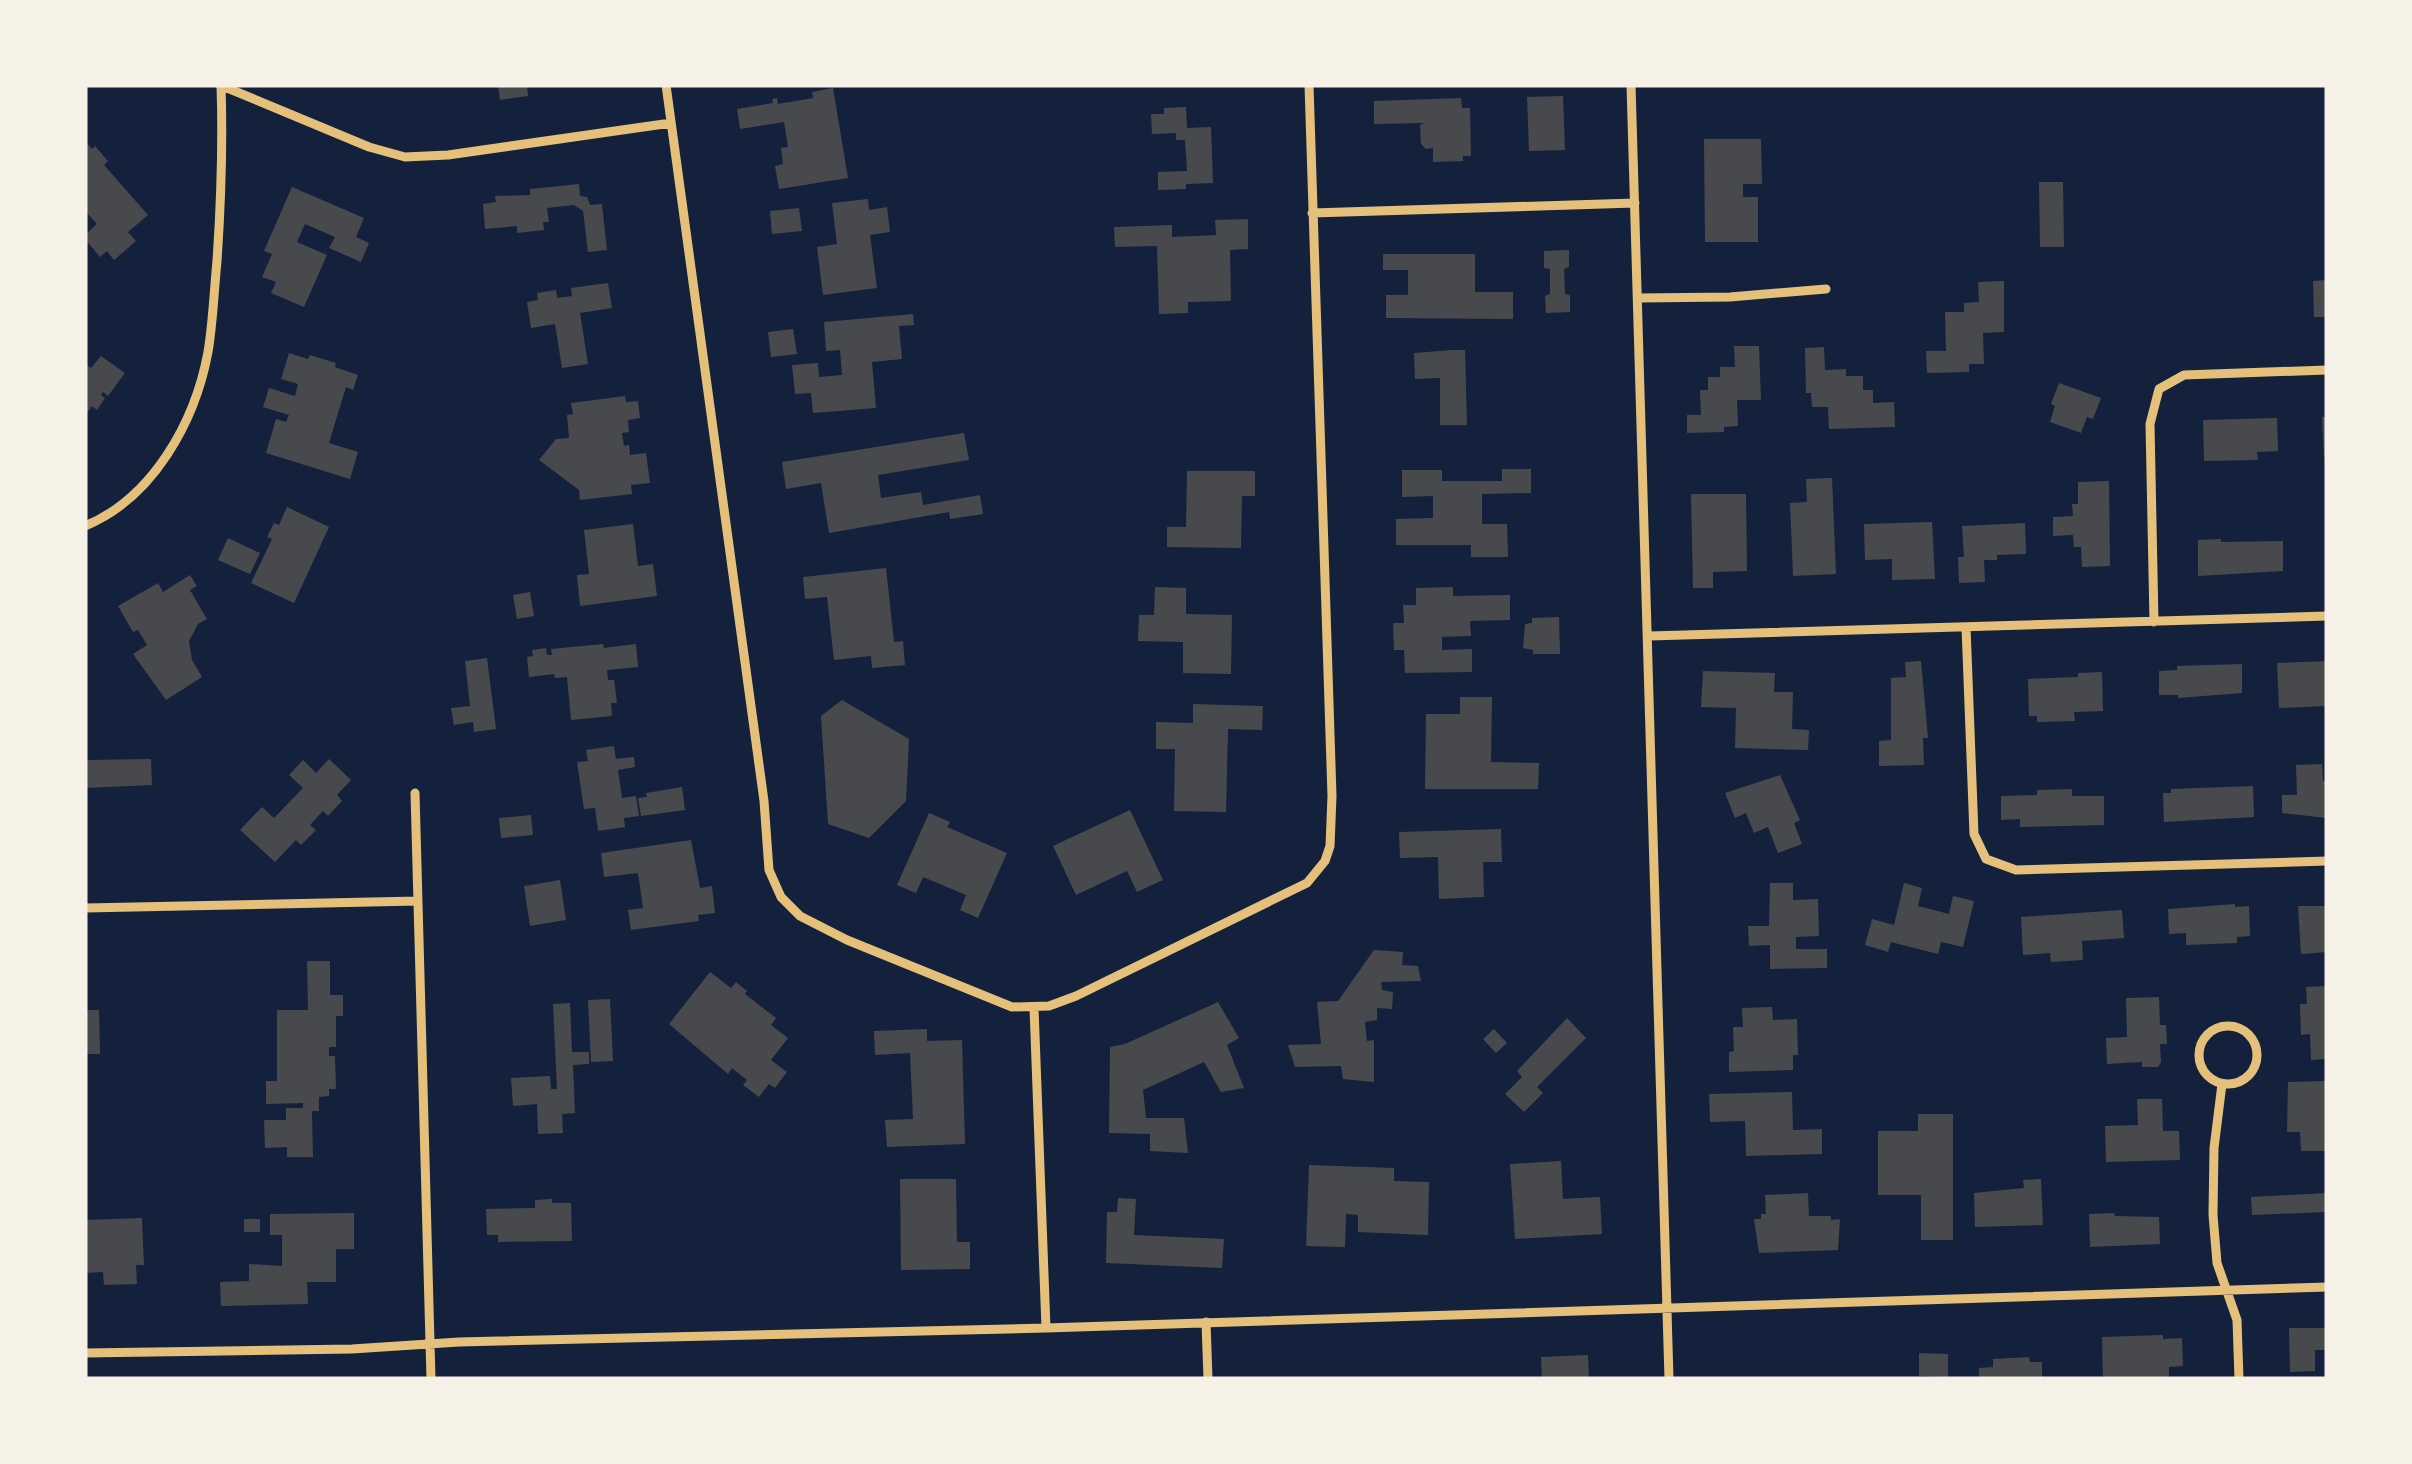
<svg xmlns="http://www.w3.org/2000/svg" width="2412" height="1464" viewBox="0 0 2412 1464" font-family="'Source Sans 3',sans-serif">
  <rect width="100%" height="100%" fill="#14213d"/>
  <path fill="#48494c" d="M527,85L528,96L500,100L498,86Z
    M833,88L848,178L779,189L775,166L783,164L781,148L788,147L784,122L740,129L737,109L773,103L772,99L777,98L778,104L813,98L812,92Z
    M1563,96L1565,150L1529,151L1527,97Z
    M1461,98L1462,108H1470L1471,156H1463V161L1433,162V148L1426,149L1421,144L1420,125L1424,123L1374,124V101Z
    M1186,107L1187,128L1211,127L1213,183L1186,184V189L1158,190V172L1187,171L1185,140H1176V133L1152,134L1151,114H1164V108Z
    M1704,139H1761L1762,184H1743V197H1758V242H1705Z
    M85,141L92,149L95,146L108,161L104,165L148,215L128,232L136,241L114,260L107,251L100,257L85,239V235L97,224L85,211Z
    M2039,182H2063L2064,247H2040Z
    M579,184L580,196L587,197L590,205L602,204L607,250L588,252L583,211L574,205L547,208L549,222H543L544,230L517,233V226L485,229L483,204L496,202L495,196L530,195V189Z
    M292,187L364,218L356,237L369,243L361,262L329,248L335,237L305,224L297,242L327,255L304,307L271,293L276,282L262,277L272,254L264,251Z
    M868,199L869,210L887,207L890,232L870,235L877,288L823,295L817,247L837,244L832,203Z
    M799,208L802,231L772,234L770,211Z
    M1248,219V249L1230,250L1231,301L1188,302V313L1159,314L1157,246L1115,247L1114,227L1172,225V237L1216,235L1215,220Z
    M1569,250V267L1564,269L1565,294L1570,295V312L1546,313L1545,296L1550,294V269L1544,268V251Z
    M1383,254H1475V292H1513V319L1386,318V295H1408V270H1383Z
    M2327,280V317H2314L2313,281Z
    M2004,281V332L1983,333L1984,364H1969V372L1927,373L1926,351H1946L1945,312H1964V303L1979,302L1978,282Z
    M608,283L612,308L580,313L588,364L562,368L555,324L531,328L527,302L538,300L537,293L556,290L557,298L572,296L571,288Z
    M913,314L914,325L899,326L902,359L872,362L876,408L813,413L811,393L795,394L792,365L818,363L819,377L842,375L840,350L826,351L824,322Z
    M793,329L797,354L771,357L768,332Z
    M1734,346H1759L1761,400H1737L1738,426L1724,427V432L1687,433V415H1701L1700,390H1708V377H1720V367H1735Z
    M1824,347L1825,370L1846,369V376H1863V390H1873V403L1894,402L1895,427L1829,429L1828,407H1812L1811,393H1806L1805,348Z
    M1452,350H1465L1467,425H1440V378L1415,379L1414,353Z
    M289,353L308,359L310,355L336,363L335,367L358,375L353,390L346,387L329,443L358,452L350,479L266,453L276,419L286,422L289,415L263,407L269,388L295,396L298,384L281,379Z
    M101,356L125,373L108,396L103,392L101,395L105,398L97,410L92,406L85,416V364L91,368Z
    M2059,383L2101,398L2093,419L2087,417L2081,433L2050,422L2055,406L2051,404Z
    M625,396L626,402L638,401L640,418L628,420L629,432L622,433L624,446L629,445L630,455L646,453L650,483L631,485L632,494L580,500L579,490L539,460L556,439L569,438L567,415L573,414L571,403Z
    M2322,417H2327V457H2324Z
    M2277,418L2278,451L2257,452L2258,460L2204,461L2203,420Z
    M964,433L969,460L878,475L881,498L921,492L923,505L980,495L983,514L950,519L949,512L829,533L821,483L786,489L782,462Z
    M1502,469H1531V493L1482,494V524H1507L1508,557H1471V545H1396V519L1433,518V496L1402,497V470H1442V481H1502Z
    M1187,471H1255V496H1242L1241,548L1167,547V527H1186Z
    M1832,478L1836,574L1793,576L1790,503L1807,502L1806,479Z
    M2109,481L2110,566L2082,567L2081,547H2074L2073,535L2053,536V517L2073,516L2072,504H2078V482Z
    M1691,494H1746L1747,571L1713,572V588H1693Z
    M287,507L329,527L294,603L251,583L272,539L267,537L274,523L279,525Z
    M1932,522L1935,579L1892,580V559L1865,560L1864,524Z
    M2025,523L2026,554L1997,555V560H1984L1985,582L1959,583L1958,557H1964L1962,526Z
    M633,524L638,566L653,564L657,596L580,606L577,575L589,574L584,530Z
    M228,538L260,553L250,574L218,560Z
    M2221,539V542L2283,541V571L2198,576V540Z
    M886,568L894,642L903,641L905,665L872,668L871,656L834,660L827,597L805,599L803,577Z
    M190,575L197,586L190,590L207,619L198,624L189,641L192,660L202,677L166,700L133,654L147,645L138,630L133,632L118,606L158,583L163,592Z
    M1155,587L1186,588V614L1232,615L1231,674L1183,673V642L1138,641L1139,615H1154Z
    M1453,587V596L1510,595V620L1470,621L1471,636L1442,637V650L1472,649V672L1405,673L1404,650H1394L1393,623H1404L1403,605H1416V588Z
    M530,592L534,616L517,619L513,595Z
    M1559,617L1560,654H1533V650L1523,648L1525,624L1532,623V618Z
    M603,644L604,648L636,644L638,667L607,670L608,680H614L617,703H611L612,716L571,720L567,677L555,678L554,674L529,677L527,657L533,656L532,650L546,648L547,655H552L551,649Z
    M487,658L496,729L474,732L473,722L454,725L451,708L470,706L465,661Z
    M1921,661L1928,738H1923L1924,765L1879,766V741L1891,740V678L1906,677L1905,662Z
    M2327,661V706L2279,708L2277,663Z
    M2242,664V693L2178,698V695H2159V671L2177,670V666Z
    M1703,671L1775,673L1774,692H1793L1792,729L1809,730L1808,750L1735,748L1736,708L1701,707Z
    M2102,672L2103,711L2074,712L2075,721L2037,722V716H2029L2028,679L2078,677V673Z
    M1460,697H1492L1491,762L1539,763L1538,789H1425L1426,714H1460Z
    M842,700L909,739L906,801L869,838L828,824L821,716Z
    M1193,704L1263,706L1262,730L1228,729L1226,812L1174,811L1175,749H1156V722L1193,723Z
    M614,746L616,759L634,757L635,767L618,770L622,798L636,796L639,816L624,818L625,827L598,831L595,808L584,809L577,762L588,761L586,750Z
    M151,759L152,785L85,788V760Z
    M329,759L351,780L337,795L342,801L328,816L323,811L310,825L316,830L301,845L296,840L275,862L240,830L262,807L274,818L303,788L289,775L303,760L316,773Z
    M2322,764L2323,781H2327V818L2282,813V795H2297L2296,765Z
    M1780,775L1800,820L1794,823L1802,844L1778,853L1768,827L1754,833L1746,813L1735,818L1725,793Z
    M2253,786L2254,817L2164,822L2163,793H2171V789Z
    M682,787L685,810L641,816L638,798L647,797L646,793Z
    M2072,789V796H2104V825L2020,827V819L2001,820V796L2037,795V790Z
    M1130,810L1163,880L1137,892L1127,871L1076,895L1053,846Z
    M929,813L950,822L947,827L1007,853L978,918L960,910L966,895L923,877L916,893L897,885Z
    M531,815L533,835L501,838L499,818Z
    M1501,829L1502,862H1483L1484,897L1439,899L1438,857L1400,858L1399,832Z
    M691,840L700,888L712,886L715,913L698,915L699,921L631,930L628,910L643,908L638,873L604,877L601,853Z
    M560,880L566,920L530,926L524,886Z
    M1770,883H1793V900L1818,899L1819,936L1796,937V949H1827V968L1770,969V945L1749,946L1748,926H1769Z
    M1904,883L1922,888L1918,906L1949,914L1953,896L1974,901L1963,947L1941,942L1938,954L1891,942L1888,952L1865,945L1872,919L1894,925Z
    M2235,904V907L2249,906L2250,936L2237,937V943L2186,945V933L2169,934L2168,909Z
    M2298,906H2327V952L2301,954Z
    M2122,910L2124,938L2082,941L2083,960L2051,962L2050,953L2023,955L2021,917Z
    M1374,950L1403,952L1402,965L1418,966L1421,981L1381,982L1382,990L1393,992L1392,1009L1377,1008V1020L1365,1022L1367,1041L1374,1040V1082L1343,1079L1341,1066L1295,1067L1288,1045L1321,1044L1317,1002L1338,1001Z
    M307,961H330V995H343V1016H336V1047H329V1056H335L336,1089H329V1096L319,1097V1111H312L313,1157H287V1147L265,1148L264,1120H286V1108H303V1103L266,1104V1081H277V1010H308Z
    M710,972L731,988L736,982L747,991L745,994L776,1018L771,1025L788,1038L771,1060L787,1072L775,1088L769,1084L759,1097L743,1085L747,1080L732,1068L728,1074L669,1024Z
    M2327,986V1059L2311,1060L2310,1034L2301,1035L2300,1004H2307L2306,987Z
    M2159,997L2160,1025H2166L2167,1044H2160L2161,1062L2158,1067H2142V1062L2107,1064L2106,1038L2127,1037L2126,998Z
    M610,999L613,1061L591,1062L588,1000Z
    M1218,1002L1239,1038L1227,1045L1244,1088L1221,1092L1204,1062L1143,1090L1146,1118H1184L1188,1153L1150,1151V1134L1109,1133L1110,1047L1125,1044Z
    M570,1003L572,1052H589V1064L573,1065L575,1113L562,1114L563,1133L538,1134L537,1104L513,1106L511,1078L550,1076L551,1089H557L553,1004Z
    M1772,1007L1773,1020L1797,1019L1798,1055H1793V1070L1729,1072V1052L1734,1051L1733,1027H1743L1742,1008Z
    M85,1010H99L100,1054H85Z
    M1567,1018L1586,1038L1537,1087L1543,1093L1524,1112L1505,1094L1522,1077L1517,1071Z
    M927,1029V1041L962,1040L965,1144L887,1147L885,1120L913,1119L910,1053L875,1055L874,1031Z
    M1494,1029L1507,1043L1496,1053L1483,1039Z
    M2327,1081V1151H2301L2300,1132H2287L2288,1082Z
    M1792,1092L1793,1130L1822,1129V1154L1746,1156L1745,1121L1710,1122L1709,1094Z
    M2137,1099H2162L2163,1131H2179L2180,1160L2106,1162L2105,1126L2138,1125Z
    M1918,1114H1953V1240H1921V1195H1878V1131H1918Z
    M1561,1161L1563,1199L1600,1197L1602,1234L1515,1239L1510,1164Z
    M1309,1165L1394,1168V1181L1429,1182L1428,1235L1358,1232V1215L1346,1214L1345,1247L1306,1246Z
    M900,1179H956L957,1242H970V1269L901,1270Z
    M2041,1179L2043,1225L1975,1227L1974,1193L2024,1188L2023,1180Z
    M1808,1193L1809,1216H1831V1220L1840,1219L1838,1250L1759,1253L1754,1219H1761V1214H1766L1765,1195Z
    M2327,1193V1212L2252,1215L2251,1197Z
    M1118,1198L1136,1199L1134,1235L1224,1239L1222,1268L1106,1263L1107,1212H1117Z
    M552,1199V1203H571L572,1241L498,1242V1235H487L486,1209L535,1208V1200Z
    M354,1213V1249H336V1282H307L308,1304L221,1306L220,1282L249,1281V1264L282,1266V1235H270V1214Z
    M2114,1213L2115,1216L2159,1217L2160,1244L2090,1247L2089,1214Z
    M142,1218L144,1265H136L137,1284L104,1285L103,1272L85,1273V1220Z
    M244,1219H260V1232H244Z
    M2289,1328H2327V1350H2315V1371L2290,1372Z
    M2163,1335V1339L2182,1338L2183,1366L2169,1367V1378L2103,1379L2102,1337Z
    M1919,1353L1948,1354V1377L1919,1376Z
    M1588,1355L1589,1379H1542L1541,1357Z
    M2029,1357L2030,1362H2042V1379H1979V1368L1993,1367V1359Z"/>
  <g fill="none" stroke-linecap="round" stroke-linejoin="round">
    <path stroke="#e5c07b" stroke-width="9" d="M220,85L369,147L405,157L448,155L671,123
      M666,85L764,801L769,870L781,897L800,916L847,940L1012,1007L1049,1006L1076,996L1307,883L1325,861L1330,846L1332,796L1309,85
      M1631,85L1669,1379
      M1312,213L1635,203
      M1639,298L1730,297L1826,289
      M85,526C153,498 195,422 208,352C213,322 214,291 217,261C221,202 223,144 221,85
      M2154,622L2150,424L2159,389L2184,375L2327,370
      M1966,627L1974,834L1986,859L2016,870L2327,861
      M1649,636L2327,616
      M415,793L431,1379
      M85,908L418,901
      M1034,1008L1046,1328
      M2199 1055a29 29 0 1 1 58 0a29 29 0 1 1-58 0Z
      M2222,1084L2214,1148L2213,1215L2217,1263L2237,1320L2239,1379
      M1206,1322L1208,1379
      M85,1353L352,1349L459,1342L1046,1328L2327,1287"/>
  </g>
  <rect width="2412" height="1464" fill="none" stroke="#f6f1e7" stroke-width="175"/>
</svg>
